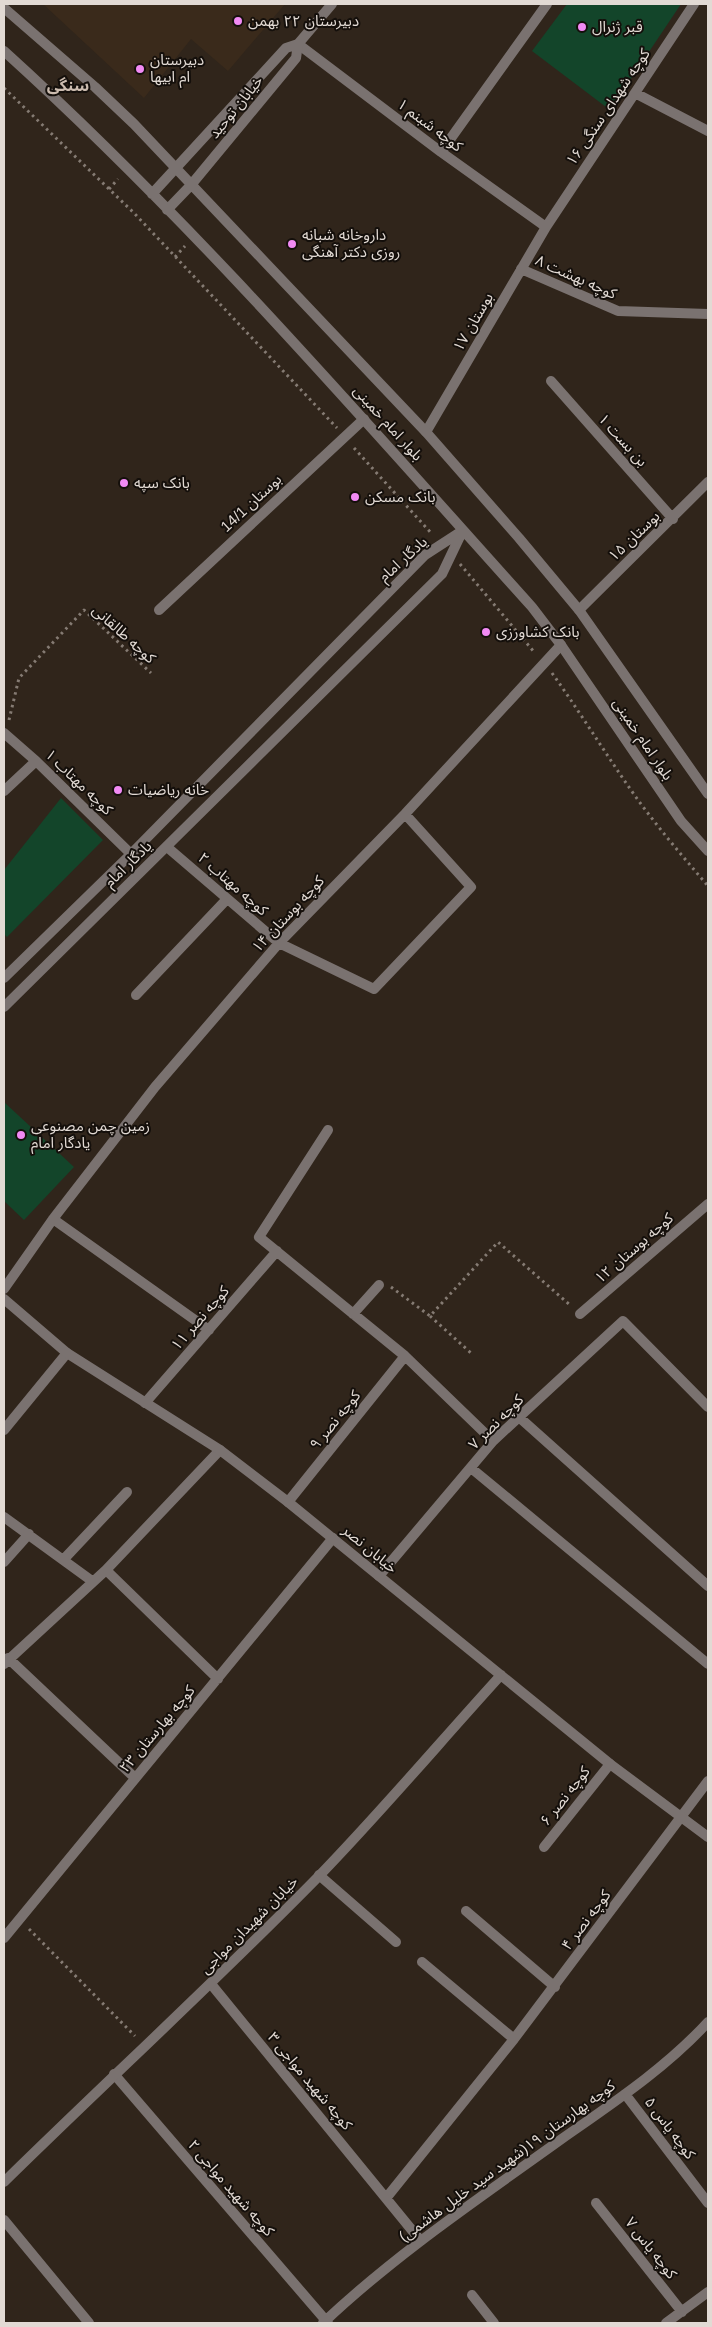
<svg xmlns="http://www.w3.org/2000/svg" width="712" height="2327" viewBox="0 0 712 2327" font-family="Helvetica,'Noto Sans Arabic',sans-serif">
  <rect width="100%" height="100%" fill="#30251b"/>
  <path fill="#3a2a1b" d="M43,4H285L228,71L191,39L144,98Z"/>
  <path fill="#13452a" d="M567,4H681L610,110L532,51Z
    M61,798L103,840L7,937L4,934V870Z
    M4,1102L74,1167L24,1220L4,1201Z"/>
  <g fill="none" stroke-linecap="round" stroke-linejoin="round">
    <path stroke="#857b73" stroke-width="3" stroke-dasharray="2.5 4" stroke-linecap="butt" d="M4,88L134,213L337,428
      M109,189L118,179
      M175,257L185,246
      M354,448L432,534
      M460,564L535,653
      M552,673C582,715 608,758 638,800C660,830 684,858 708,886
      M9,720L19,678L84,610L151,673
      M391,1287L430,1316L498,1242L570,1305
      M430,1316L471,1353
      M29,1929L135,2036"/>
    <path stroke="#7a7270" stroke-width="10" d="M298,44L441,152L546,227
      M635,93L708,131
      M441,152L547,4
      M521,269L618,311L708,314
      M551,381L673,519
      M426,432L546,227L694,4
      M159,610L364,419
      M579,610L708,482
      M4,733L36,761L131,854
      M4,791L36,761
      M167,847L279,943L374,989L471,887L405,814
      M136,995L227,899
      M328,1130L259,1237L405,1356L493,1441
      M53,1219L209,1330
      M4,1289L53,1219L155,1087L279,943L405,814L561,645
      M353,1314L379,1285
      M580,1314L708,1204
      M145,1403L277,1251
      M520,1418L708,1586
      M4,1430L67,1353
      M471,1468L708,1664
      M288,1502L405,1356
      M4,1517L92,1581
      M64,1559L127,1492
      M4,1562L29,1534
      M106,1570L218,1679
      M379,1576L493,1441L623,1321L708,1407
      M8,1658L135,1778
      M4,1664L106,1570L220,1450
      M544,1847L610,1764
      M319,1875L396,1942
      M466,1911L555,1987
      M4,1938L333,1538
      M422,1962L514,2039
      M211,1984L420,2240
      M114,2074L328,2323
      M625,2094L708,2203
      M387,2197L514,2039L708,1781
      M596,2203L682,2312
      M4,2220L89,2323
      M472,2295L494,2323
      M323,2323C397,2253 481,2197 563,2138C613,2103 667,2067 708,2022
      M666,2323L708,2292"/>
    <path stroke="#7a7270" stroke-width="10" d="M4,8L95,87L134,124L426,432L519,538L579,610L708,794
      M4,51C194,223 361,417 532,607L561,645L681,821L708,851
      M152,194L286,48L298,44
      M167,210L191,185L296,58L298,44L332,4
      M4,978L131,854L425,555L462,531
      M4,1007L442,574L463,530
      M4,1299L67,1353L220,1450L288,1502L610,1764L708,1837
      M4,2182C108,2080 216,1981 318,1877C381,1812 440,1742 501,1675"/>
  </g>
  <g fill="#f18af4" stroke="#140f0b" stroke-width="2">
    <circle cx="238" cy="21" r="5"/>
    <circle cx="582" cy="27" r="5"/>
    <circle cx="140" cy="69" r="5"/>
    <circle cx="292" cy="244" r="5"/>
    <circle cx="124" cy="483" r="5"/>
    <circle cx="355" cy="497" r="5"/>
    <circle cx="486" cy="632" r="5"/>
    <circle cx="118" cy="790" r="5"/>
    <circle cx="21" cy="1135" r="5"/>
  </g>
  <g text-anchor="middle" stroke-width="4" stroke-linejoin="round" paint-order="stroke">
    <g font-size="15" fill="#e2dad4" stroke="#140f0b" text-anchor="start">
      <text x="248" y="26">دبیرستان ۲۲ بهمن</text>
      <text x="592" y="32">قبر ژنرال</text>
      <text x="150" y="65">دبیرستان<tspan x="150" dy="17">ام ابیها</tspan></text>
      <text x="302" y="240">داروخانه شبانه<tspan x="302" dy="17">روزی دکتر آهنگی</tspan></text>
      <text x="134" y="488">بانک سپه</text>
      <text x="365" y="502">بانک مسکن</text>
      <text x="496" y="637">بانک کشاورزی</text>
      <text x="128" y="795">خانه ریاضیات</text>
      <text x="31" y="1131">زمین چمن مصنوعی<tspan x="31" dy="17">یادگار امام</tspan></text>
    </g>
    <g font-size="15" fill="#e2dad4" stroke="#140f0b">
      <text transform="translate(236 107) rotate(-51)" y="5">خیابان توحید</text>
      <text transform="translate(608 107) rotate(-56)" y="5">کوچه شهدای سنگی ۱۶</text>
      <text transform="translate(430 125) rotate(37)" y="5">کوچه شبنم ۱</text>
      <text transform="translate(576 277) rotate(24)" y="5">کوچه بهشت ۸</text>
      <text transform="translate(473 322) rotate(-60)" y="5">بوستان ۱۷</text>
      <text transform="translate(388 423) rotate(48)" y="5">بلوار امام خمینی</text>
      <text transform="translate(623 440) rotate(48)" y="5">بن بست ۱</text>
      <text transform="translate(251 503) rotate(-43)" y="5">بوستان 14/1</text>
      <text transform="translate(634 536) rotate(-44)" y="5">بوستان ۱۵</text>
      <text transform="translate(403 559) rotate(-42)" y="5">یادگار امام</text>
      <text transform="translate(124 634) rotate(42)" y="5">کوچه طالقانی</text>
      <text transform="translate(643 739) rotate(56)" y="5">بلوار امام خمینی</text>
      <text transform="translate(79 782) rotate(44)" y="5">کوچه مهتاب ۱</text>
      <text transform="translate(128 864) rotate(-44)" y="5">یادگار امام</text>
      <text transform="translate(233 884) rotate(41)" y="5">کوچه مهتاب ۲</text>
      <text transform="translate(288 914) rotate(-47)" y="5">کوچه بوستان ۱۴</text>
      <text transform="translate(634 1248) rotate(-41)" y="5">کوچه بوستان ۱۲</text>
      <text transform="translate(200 1318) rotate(-49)" y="5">کوچه نصر ۱۱</text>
      <text transform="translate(335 1420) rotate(-51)" y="5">کوچه نصر ۹</text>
      <text transform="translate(496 1422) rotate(-45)" y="5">کوچه نصر ۷</text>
      <text transform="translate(370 1549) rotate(40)" y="5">خیابان نصر</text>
      <text transform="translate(157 1729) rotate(-50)" y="5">کوچه بهارستان ۲۳</text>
      <text transform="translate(565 1796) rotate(-52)" y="5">کوچه نصر ۶</text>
      <text transform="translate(586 1920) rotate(-53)" y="5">کوچه نصر ۴</text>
      <text transform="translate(249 1925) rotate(-45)" y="5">خیابان شهیدان مواجی</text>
      <text transform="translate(310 2081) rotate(50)" y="5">کوچه شهید مواجی ۳</text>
      <text transform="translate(670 2128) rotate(53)" y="5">کوچه یاس ۵</text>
      <text transform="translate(507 2161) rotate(-36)" y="5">کوچه بهارستان ۱۹(شهید سید خلیل هاشمی)</text>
      <text transform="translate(231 2188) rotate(49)" y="5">کوچه شهید مواجی ۲</text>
      <text transform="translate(651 2248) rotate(52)" y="5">کوچه یاس ۷</text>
    </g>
    <g font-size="16" font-weight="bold" fill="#ccbcaf" stroke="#140f0b">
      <text x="68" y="91">سنگی</text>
    </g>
  </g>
  <rect width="712" height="2327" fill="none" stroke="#e2dad4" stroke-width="10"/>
</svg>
